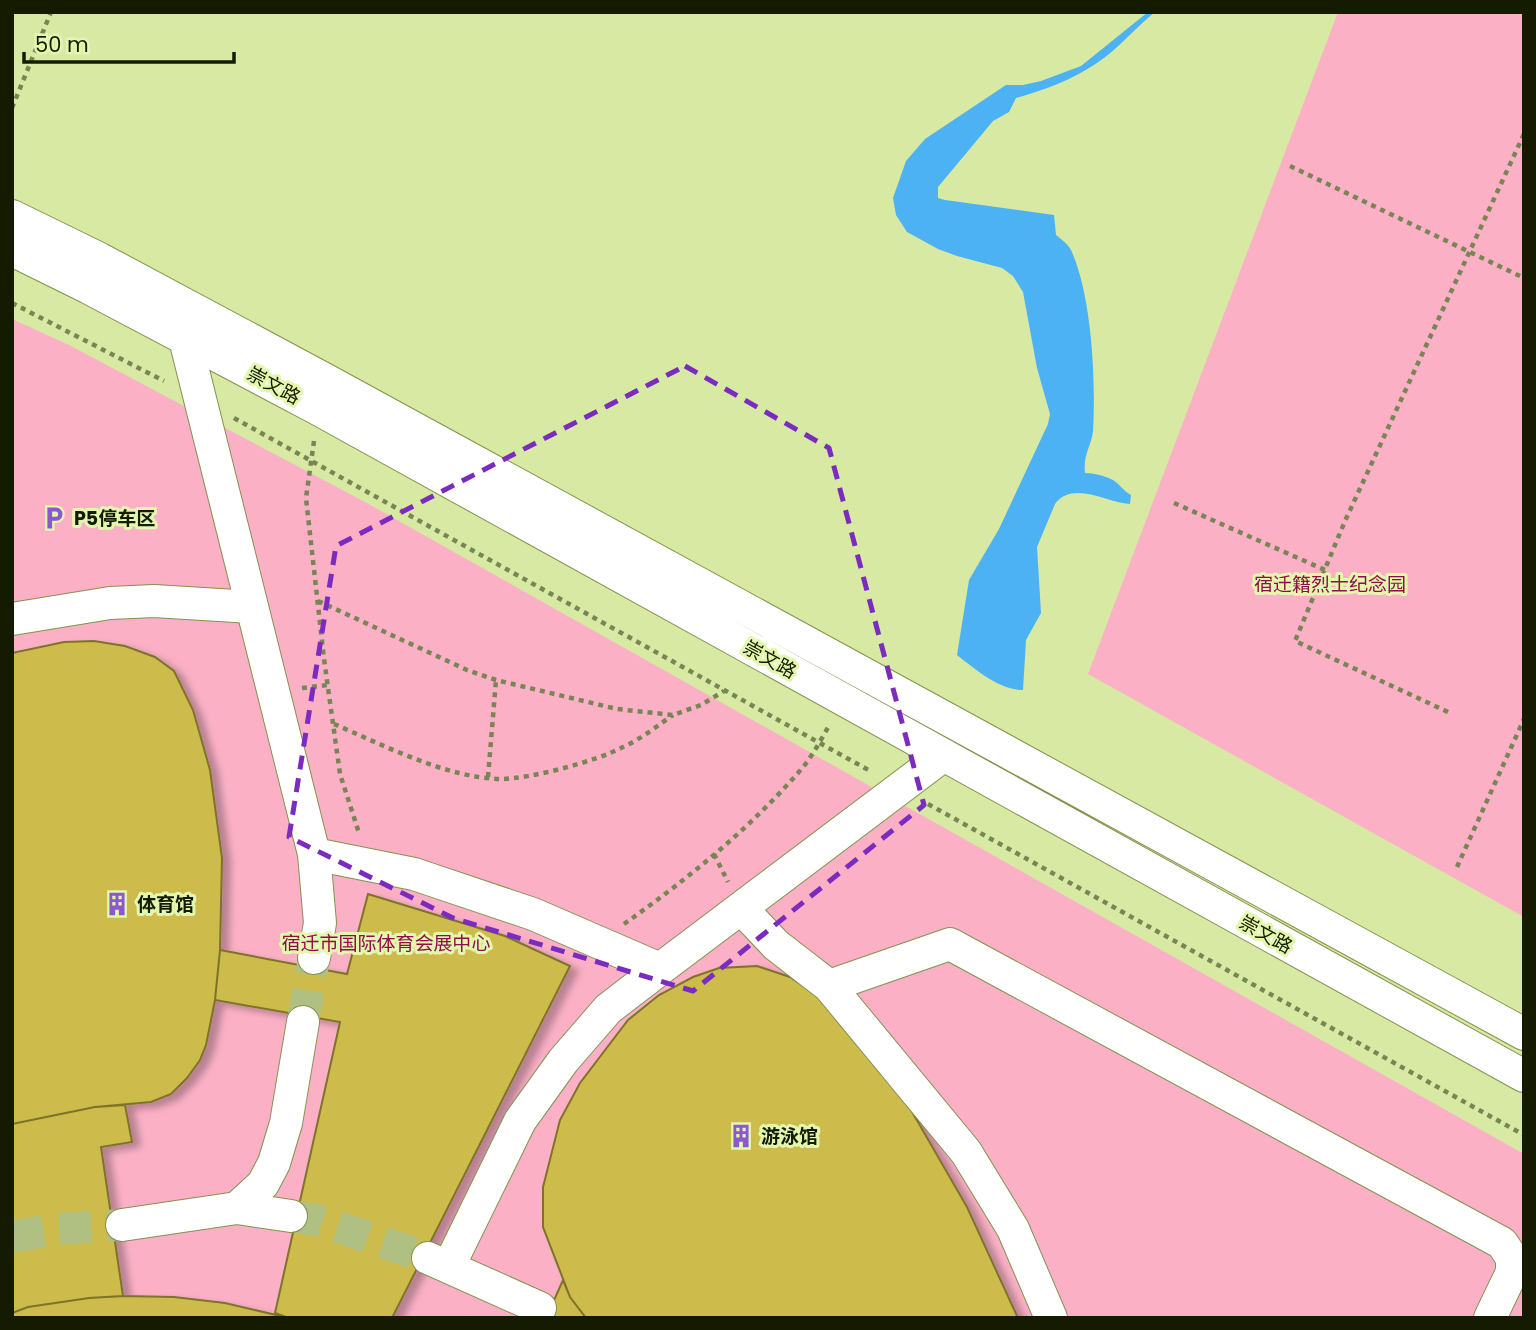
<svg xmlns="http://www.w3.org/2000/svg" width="1536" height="1330" viewBox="0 0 1536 1330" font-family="Poppins,'Noto Sans SC',sans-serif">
  <defs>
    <filter id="shadow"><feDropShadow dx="8" dy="4.5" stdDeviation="3.5" flood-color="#0004"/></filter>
  </defs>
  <rect width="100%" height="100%" fill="#d7e9a2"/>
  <path fill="#fbb0c6" d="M1338,12H1524V917L1088,674Z
    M12,319L69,345L365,502L1524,1154V1318H12Z"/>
  <path fill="#4db2f3" d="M1148,12H1155C1135,28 1118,49 1097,63C1072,80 1044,90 1016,98L1009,112L993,121L938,187V198L945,200L1054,215L1056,235C1061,239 1068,244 1071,250C1092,296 1096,381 1093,431C1091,448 1083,453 1085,473C1094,473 1105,476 1113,480C1120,484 1123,491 1131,495L1130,504C1107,503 1073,480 1055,504L1037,547L1041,613L1026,640L1023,690C999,690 975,669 957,655L969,580L999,529L1048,424L1050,414L1037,368L1023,292L1013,276L1002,268L957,256L938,249L907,232L896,215L893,198L906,161L925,139L1006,85H1023L1041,81L1081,66Z"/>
  <path fill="#cdbb4b" stroke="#7e7329" stroke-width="2" filter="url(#shadow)" d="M94,641L125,646L155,657L174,671L193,710L210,770L222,858L220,950L215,1000L206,1045L200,1060L187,1078L171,1094L151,1102L95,1107L12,1124V653L64,642Z
    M368,894L505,936L570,966L392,1318H289L275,1313L340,1022L215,1000L220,950L347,974Z
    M757,966L790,977L831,1004L907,1103L967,1207L1018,1318H586L570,1297L543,1227V1187L560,1120L580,1083L628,1020L659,995L693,977L719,968Z
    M125,1105L132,1142L101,1147L123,1296L89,1298L28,1307L12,1313V1124L95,1107Z
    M563,1280L570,1297L586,1318H546Z
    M123,1296L174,1297L225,1303L289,1318H12V1313L28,1307L89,1298Z"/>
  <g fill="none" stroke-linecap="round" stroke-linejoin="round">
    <path stroke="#b0c082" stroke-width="32" stroke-dasharray="32 16" stroke-linecap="butt" d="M303,1022L314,958
      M291,1216L321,1221L428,1258
      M12,1237L56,1229L122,1225"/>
    <g stroke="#82924e" stroke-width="34">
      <path id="minor" d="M12,216L100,259L328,381L1524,1034
        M12,250L89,288L318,409L1524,1076
        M185,339L314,854L414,874L533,914L660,969L944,755
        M12,619L110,603L154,601L252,607
        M314,854L320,923L314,958
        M741,908L776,945L829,986L966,1152L1013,1229L1051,1318
        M829,986L950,944L1502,1243L1512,1258V1272L1490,1318
        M237,1208L291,1216
        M122,1225L237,1208L263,1184L274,1163L286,1123L303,1022
        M428,1258L540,1308
        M449,1266L520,1121L563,1061L608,1009L660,969"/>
    </g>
    <path stroke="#798554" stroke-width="4.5" stroke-dasharray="5 5" stroke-linecap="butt" d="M12,108L51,12
      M1290,166L1524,278
      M12,303L164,381
      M234,418L872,772
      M314,441L306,498L324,659L340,774L359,833
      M1174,503L1325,570
      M318,601L467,670L496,680L617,709L673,715L701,705L724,691
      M302,688L328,685
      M1448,712L1295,641L1345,521L1524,134
      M334,724C383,745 447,778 500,779C530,779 597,761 623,747C641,739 657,726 673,715
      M488,777L496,680
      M928,804L1524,1135
      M714,854L728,882
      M1457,867L1524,719
      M624,924C689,878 752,827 804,766C814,753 822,738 830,724"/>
    <use href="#minor" stroke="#fff" stroke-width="32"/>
  </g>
  <path fill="none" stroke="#7b2cbf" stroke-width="5" stroke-dasharray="14 9" stroke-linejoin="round" d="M685,366L829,448L924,805L693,991L453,918L289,837L336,546Z"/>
  <defs>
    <g id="parking-bare" transform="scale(1.89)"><path d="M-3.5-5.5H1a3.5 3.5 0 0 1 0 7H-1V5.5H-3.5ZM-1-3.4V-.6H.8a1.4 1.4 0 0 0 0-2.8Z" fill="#8b58d1" stroke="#e4f7af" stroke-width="2.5" paint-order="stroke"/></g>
    <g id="building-bare" transform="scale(1.89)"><path d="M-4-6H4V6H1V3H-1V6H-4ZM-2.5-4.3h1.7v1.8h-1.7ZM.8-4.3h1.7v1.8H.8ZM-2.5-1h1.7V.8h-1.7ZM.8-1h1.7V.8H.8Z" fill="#8b58d1" stroke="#e4f7af" stroke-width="2.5" paint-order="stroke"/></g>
  </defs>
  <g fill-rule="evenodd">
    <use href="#parking-bare" x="54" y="518"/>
    <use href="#building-bare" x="117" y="904"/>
    <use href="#building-bare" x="741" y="1136"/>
  </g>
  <g text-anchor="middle" stroke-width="6" stroke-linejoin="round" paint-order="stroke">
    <g font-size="19" fill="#151b01" stroke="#e4f7af">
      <text transform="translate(274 385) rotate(28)" y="7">崇文路</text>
      <text transform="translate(770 659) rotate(29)" y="7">崇文路</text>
      <text transform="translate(1266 934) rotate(29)" y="7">崇文路</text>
    </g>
    <g font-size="19" font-weight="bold" fill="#151b01" stroke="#e4f7af" text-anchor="start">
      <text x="74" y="525">P5停车区</text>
      <text x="137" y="911">体育馆</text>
      <text x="761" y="1143">游泳馆</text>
    </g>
    <g font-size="19" fill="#8e0e4a" stroke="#e4f7af">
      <text x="1330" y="591">宿迁籍烈士纪念园</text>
      <text x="386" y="950">宿迁市国际体育会展中心</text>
    </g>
  </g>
  <rect width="1536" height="1330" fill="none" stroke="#151b01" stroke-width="28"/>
  <path d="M24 52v10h210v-10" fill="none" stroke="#151b01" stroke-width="3.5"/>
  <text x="35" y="52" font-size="21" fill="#151b01" stroke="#e4f7af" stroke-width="5" paint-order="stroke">50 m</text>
</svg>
